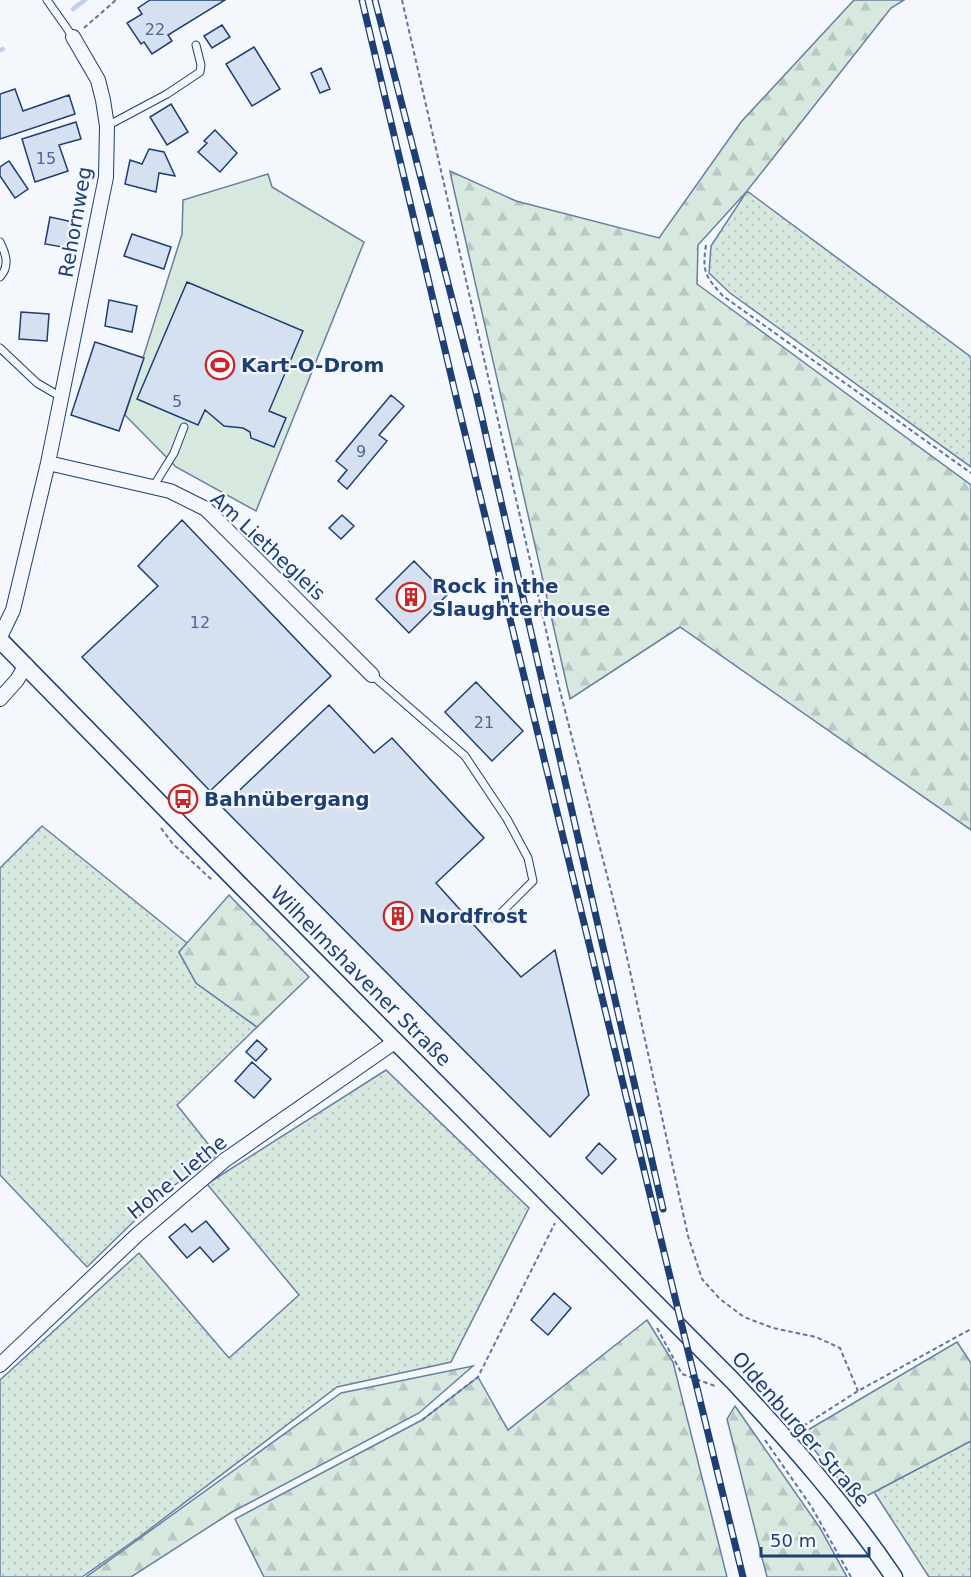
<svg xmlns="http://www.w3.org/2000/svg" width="971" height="1577" viewBox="0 0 971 1577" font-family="'DejaVu Sans',sans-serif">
  <defs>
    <pattern id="grass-dots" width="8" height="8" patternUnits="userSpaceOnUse" patternTransform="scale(1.5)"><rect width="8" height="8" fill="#d7e8df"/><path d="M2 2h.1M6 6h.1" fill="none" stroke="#b8c8c3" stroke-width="1.8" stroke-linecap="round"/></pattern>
    <pattern id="forest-firs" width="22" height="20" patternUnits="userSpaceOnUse" patternTransform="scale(1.5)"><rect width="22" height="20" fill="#d7e8df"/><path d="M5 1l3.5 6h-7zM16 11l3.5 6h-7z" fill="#b8c8c3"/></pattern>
  </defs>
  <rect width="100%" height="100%" fill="#f4f7fb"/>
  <path fill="url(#grass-dots)" stroke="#687fa3" stroke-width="1.5" d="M747,191L971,357V467L730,293L709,273L711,246Z
    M42,826L187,943L179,952L196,983L257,1027L177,1105L217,1155L162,1194L87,1267L0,1175V868Z
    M386,1070L529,1208L451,1362L337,1387L138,1538L82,1577H0V1380L139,1253L229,1358L299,1295L207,1184Z
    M971,1441V1577H929L874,1492Z"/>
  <path fill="url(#forest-firs)" stroke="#687fa3" stroke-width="1.5" d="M854,0H904L891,8L747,191L698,245L697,284L971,485V830L680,627L570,699L452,181L450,171L516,201L659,238L741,122Z
    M229,895L309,977L257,1027L196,983L179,952Z
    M647,1320L673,1362L727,1577H264L235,1519L422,1420L478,1377L508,1430Z
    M957,1342L971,1363V1441L857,1501L801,1434Z
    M473,1366L419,1413L232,1512L131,1577H86L341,1393Z
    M735,1406L820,1528L847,1577H767L727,1419Z"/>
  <path fill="#d7e8df" stroke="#687fa3" stroke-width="1.5" d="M268,174L272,187L364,242L256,511L176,467L125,415L182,234L183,200Z"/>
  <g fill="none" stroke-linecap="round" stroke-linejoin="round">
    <path stroke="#bed0e5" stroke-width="4.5" d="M73,9L85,0
      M0,50L3,49"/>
  </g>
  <path fill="#d5e0f0" stroke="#1d3f73" stroke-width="1.5" d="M150,0H225L168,35L172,41L152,54L144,42L141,44L127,23L142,14L138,8Z
    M222,25L230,37L212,48L204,36Z
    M254,47L280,89L252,106L226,64Z
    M321,68L330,89L320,93L311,73Z
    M15,89L23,111L69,95L75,114L0,139V94Z
    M171,104L188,132L167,145L150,117Z
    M76,122L81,139L59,145L68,171L35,182L22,139Z
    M215,130L237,153L220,172L198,152L207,143L204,141Z
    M149,149L164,152L175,176L159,173L156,192L125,184L130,160L142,164Z
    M9,161L28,189L15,198L0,176V167Z
    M50,217L73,222L68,248L45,244Z
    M132,234L171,247L164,269L124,256Z
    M187,282L303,331L269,411L286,418L274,447L251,438L250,432L243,428L224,426L205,410L198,425L137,399Z
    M109,300L137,306L132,332L105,326Z
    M21,312L49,314L47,341L19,339Z
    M95,342L144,358L119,431L71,415Z
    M391,395L404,406L379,435L387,441L347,489L338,481L347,470L336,461Z
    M342,515L354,526L341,539L329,528Z
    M182,520L331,676L210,791L82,657L158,586L138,566Z
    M414,561L447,595L409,633L376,599Z
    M476,682L523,731L492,761L445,712Z
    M329,705L374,753L392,738L484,838L436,883L521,977L555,950L589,1095L550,1137L222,807Z
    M257,1040L267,1049L256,1061L246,1052Z
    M252,1062L271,1079L254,1098L235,1081Z
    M599,1143L616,1159L602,1174L586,1158Z
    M206,1221L229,1249L213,1262L200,1247L187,1258L169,1237L185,1224L192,1232Z
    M554,1293L571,1308L548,1335L531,1320Z"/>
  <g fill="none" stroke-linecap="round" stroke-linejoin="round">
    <g stroke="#1d3f73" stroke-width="9">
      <path id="service" d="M47,0L73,37
        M107,126L167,94L200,72L201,65L196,45
        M0,242C6,254 10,266 0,277
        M0,348L37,383L61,397
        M153,487L174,453L184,427
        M372,675L465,756L507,819L528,858L533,881L495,919"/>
    </g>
    <g stroke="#1d3f73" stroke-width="16">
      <path id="minor" d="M48,463L106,177L107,126L103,100L98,80L73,37
        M0,637L13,610L48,463L170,491L206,509L372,675
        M0,699L17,680L26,665
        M0,1365L137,1235L225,1160L396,1041"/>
    </g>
    <g stroke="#1d3f73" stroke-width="19">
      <path id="tertiary" d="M0,640L239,884L732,1380C791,1443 846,1506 894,1577"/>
    </g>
    <path stroke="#5e769c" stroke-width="2" stroke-dasharray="4.5 3" stroke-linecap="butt" d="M402,0L559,687L621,930L688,1236L702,1279L720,1299L744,1317L773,1328L816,1337L840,1348L858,1391
      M84,28L116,0
      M706,245C702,272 705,276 723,296L971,473
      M161,828L173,844L212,880
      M657,1328L682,1374L715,1386
      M422,1420L478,1377L555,1223
      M797,1430L858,1391L971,1329
      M765,1440L811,1506L851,1577"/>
    <use href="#service" stroke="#f4f7fb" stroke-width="7"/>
    <use href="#minor" stroke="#f4f7fb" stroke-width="14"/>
    <use href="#tertiary" stroke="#f4f7fb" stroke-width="16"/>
    <g stroke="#1d3f73" stroke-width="7">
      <path id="rail" d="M362,0L459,409L743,1577
        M375,0L476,392L663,1209"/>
    </g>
    <use href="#rail" stroke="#f4f7fb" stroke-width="4.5" stroke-dasharray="14" stroke-linecap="butt"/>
  </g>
  <defs>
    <g id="stadium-ring" transform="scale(1.5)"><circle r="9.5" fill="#f4f7fb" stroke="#c62828" stroke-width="1.5"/><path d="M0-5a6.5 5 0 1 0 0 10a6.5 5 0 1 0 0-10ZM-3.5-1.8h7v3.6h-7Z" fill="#c62828"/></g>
    <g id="building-ring" transform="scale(1.5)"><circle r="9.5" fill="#f4f7fb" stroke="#c62828" stroke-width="1.5"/><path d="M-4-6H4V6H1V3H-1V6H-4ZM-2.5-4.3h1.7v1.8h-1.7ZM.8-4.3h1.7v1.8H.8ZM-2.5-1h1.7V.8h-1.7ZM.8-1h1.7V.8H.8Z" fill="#c62828"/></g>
    <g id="bus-ring" transform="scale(1.5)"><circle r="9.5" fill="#f4f7fb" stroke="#c62828" stroke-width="1.5"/><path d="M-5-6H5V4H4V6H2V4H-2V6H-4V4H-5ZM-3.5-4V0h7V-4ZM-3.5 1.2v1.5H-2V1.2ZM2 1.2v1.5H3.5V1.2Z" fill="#c62828"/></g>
  </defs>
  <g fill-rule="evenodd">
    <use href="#stadium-ring" x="220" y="365"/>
    <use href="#building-ring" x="411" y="597"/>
    <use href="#bus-ring" x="183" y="799"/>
    <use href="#building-ring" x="398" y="916"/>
  </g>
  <g text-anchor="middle" stroke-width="4.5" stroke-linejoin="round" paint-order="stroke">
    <g font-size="16" fill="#4b6792">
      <text x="155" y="35">22</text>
      <text x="46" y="164">15</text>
      <text x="177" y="407">5</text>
      <text x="361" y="457">9</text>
      <text x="200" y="628">12</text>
      <text x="484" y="728">21</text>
    </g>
    <g font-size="20" fill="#1d3f73" stroke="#f4f7fb">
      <text transform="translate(75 222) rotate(-80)" y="7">Rehornweg</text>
      <text transform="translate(268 546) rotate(43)" y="7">Am Liethegleis</text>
      <text transform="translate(361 976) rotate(45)" y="7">Wilhelmshavener Straße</text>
      <text transform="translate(177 1177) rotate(-39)" y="7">Hohe Liethe</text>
      <text transform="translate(801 1429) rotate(49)" y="7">Oldenburger Straße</text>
    </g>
    <g font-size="20" font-weight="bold" fill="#1d3f73" stroke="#f4f7fb" text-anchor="start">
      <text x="241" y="372">Kart-O-Drom</text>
      <text x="432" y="593">Rock in the<tspan x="432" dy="23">Slaughterhouse</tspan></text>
      <text x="204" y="806">Bahnübergang</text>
      <text x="419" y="923">Nordfrost</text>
    </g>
  </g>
  <path d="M761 1547v9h108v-9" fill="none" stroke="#1d3f73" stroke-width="3"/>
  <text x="770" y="1547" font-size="18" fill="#1d3f73" stroke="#f4f7fb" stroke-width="4.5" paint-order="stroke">50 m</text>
</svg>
